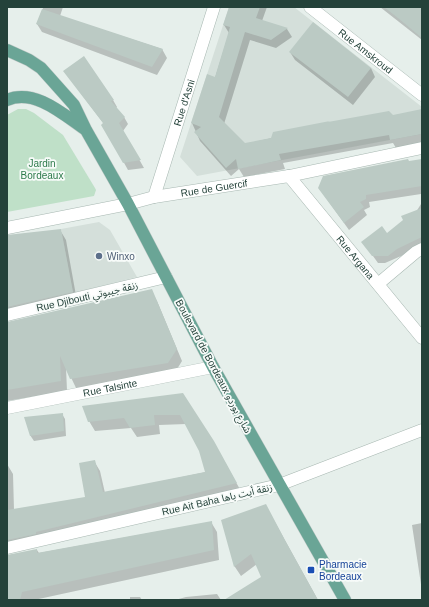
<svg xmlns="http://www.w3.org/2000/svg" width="429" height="607" viewBox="0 0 429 607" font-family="Helvetica,'Noto Sans Arabic',sans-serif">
  <rect width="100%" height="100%" fill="#e6efeb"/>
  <path fill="#d4dfda" d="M229,7H294L422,107V134L197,176L180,157Z
    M99,222L110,230L137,277L73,293L61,229Z"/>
  <path fill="#bfe0c8" d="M18,109H26L34,113L63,135L95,188L96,190L94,196L7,212V115Z"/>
  <path fill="#0003" d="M42,7H63L60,16L162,49L167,58L157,75L42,32L37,24L43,8Z
    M230,7H267L262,21L287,29L292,37L276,48L250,40L224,124L245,144L272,138L274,133L329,122L330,123L392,116L422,110V143L396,148L393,143L283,163L285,169L244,177L239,169L231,176L200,141L192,123L215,78L229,33L224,25Z
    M380,7H422V40Z
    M290,52L371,68L375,77L353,105L295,60Z
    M64,71L113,100L117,107L116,108L124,117L128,124L123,131L144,168L128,170L103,125L104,124Z
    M422,160V247L385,263H378L363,242L387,234L416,212L421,204V194L369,202L370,207L364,210L367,215L349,230L319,188L409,162Z
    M60,230L66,240L77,301L7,314V237Z
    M151,290L157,301L182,361L174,374L77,390L66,367L67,391L7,401V323Z
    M183,395L213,441L242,493L7,553V464L13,474L14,510L86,498L94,461L100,471L105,493L206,472L200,451L186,424L159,425L160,434L137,437L131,428L95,431L89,421Z
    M62,414L65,419L66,436L34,441L30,435Z
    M271,515L318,600H238L263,577L257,564L241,576L235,567L222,520Z
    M211,522L217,532L219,560L34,600H7V556L37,550L39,553Z
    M422,523V591L412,525Z
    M217,594L221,600H175L186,597Z
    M130,597H140L142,600H130Z"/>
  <path fill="#bbcac4" d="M229,7H260L256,18L288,28L271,40L245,32L219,117L245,143L271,138L273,132L330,121L328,122L389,111L393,115L422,109V134L390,140L389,135L279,154L281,160L238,169L236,159L226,168L194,132L201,127L191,123L207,74L215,77L230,27L223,25Z
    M384,7H422V38L398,18Z
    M42,9L163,49L152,67L36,24Z
    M313,22L371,68L348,97L289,52Z
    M84,56L114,100L111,101L125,117L119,123L141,160L123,163L101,125L103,123L63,71Z
    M408,159L409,161L422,159V186L366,195V199L360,202L364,207L344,223L318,188L323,176Z
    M422,208V237L397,249L388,256H372L361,242L382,226L387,233L403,220L401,216Z
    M61,229L73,292L7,307V235Z
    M152,289L177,349L168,363L70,379L60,356L61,381L7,390V322Z
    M183,393L214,441L237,483L36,532V534L7,540V510L85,497L79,463L95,460L103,492L205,472L199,451L180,415H154L155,425L130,428L124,418L88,422L82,406Z
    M63,413L64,431L30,436L24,417Z
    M266,504L286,542L318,600H224L261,577L251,554L234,567L221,520Z
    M212,521L214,550L22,592L20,600H7V555L37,549V553Z"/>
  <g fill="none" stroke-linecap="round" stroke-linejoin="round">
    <g stroke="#a8b8b2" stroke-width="13">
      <g id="minor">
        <path id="s1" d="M310,7L422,95"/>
        <path id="s2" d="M289,176L422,338"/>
        <path id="s3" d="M154,197L214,7"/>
        <path id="s4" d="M7,228L128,204L154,197L289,176L422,148"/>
        <path d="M378,284L416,252L422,249"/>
        <path d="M7,315L166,277"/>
        <path id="s5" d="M7,408L213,367"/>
        <path d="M7,548L279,485L422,430"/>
      </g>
    </g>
    <g stroke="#c2cac8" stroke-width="13">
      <path id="major" d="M7,50L29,60L41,68L74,105L86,130L128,204L213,367L345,600
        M7,100C35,88 64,115 86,130"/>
    </g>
    <use href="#minor" stroke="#fff" stroke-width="12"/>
    <use href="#major" stroke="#6aa596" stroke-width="12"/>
  </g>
  <circle fill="#5c6f8a" stroke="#f7fbf9" stroke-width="1.5" cx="99" cy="256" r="4"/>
  <rect fill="#1a4fb4" stroke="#f7fbf9" stroke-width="1.5" x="307" y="566" width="8" height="8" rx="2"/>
  <g text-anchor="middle" stroke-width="3.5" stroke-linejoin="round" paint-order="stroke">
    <g font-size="10" fill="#24423a" stroke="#f7fbf9">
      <text dy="4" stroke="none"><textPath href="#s1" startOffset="71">Rue Amskroud</textPath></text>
      <text dy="4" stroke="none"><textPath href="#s3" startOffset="99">Rue d'Asni</textPath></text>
      <text dy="4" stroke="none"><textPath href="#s4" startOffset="211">Rue de Guercif</textPath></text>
      <text dy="4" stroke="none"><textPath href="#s2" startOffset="105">Rue Argana</textPath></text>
      <text transform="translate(87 296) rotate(-13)" y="4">Rue Djibouti زنقة جيبوتي</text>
      <text transform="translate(214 366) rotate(62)" y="4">Boulevard de Bordeaux شارع بوردو</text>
      <text dy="4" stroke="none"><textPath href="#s5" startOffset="105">Rue Talsinte</textPath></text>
      <text transform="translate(217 499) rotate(-13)" y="4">Rue Ait Baha زنقة أيت باها</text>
    </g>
    <g font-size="10" fill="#2d7a4b" stroke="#f7fbf9">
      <text x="42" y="167">Jardin<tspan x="42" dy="12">Bordeaux</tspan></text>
    </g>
    <g font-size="10" fill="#4e5e75" stroke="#f7fbf9" text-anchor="start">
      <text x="107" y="260">Winxo</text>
    </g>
    <g font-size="10" fill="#164399" stroke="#f7fbf9" text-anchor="start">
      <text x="319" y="568">Pharmacie<tspan x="319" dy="12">Bordeaux</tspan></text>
    </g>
  </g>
  <rect width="429" height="607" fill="none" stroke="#24423a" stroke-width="16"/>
</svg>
